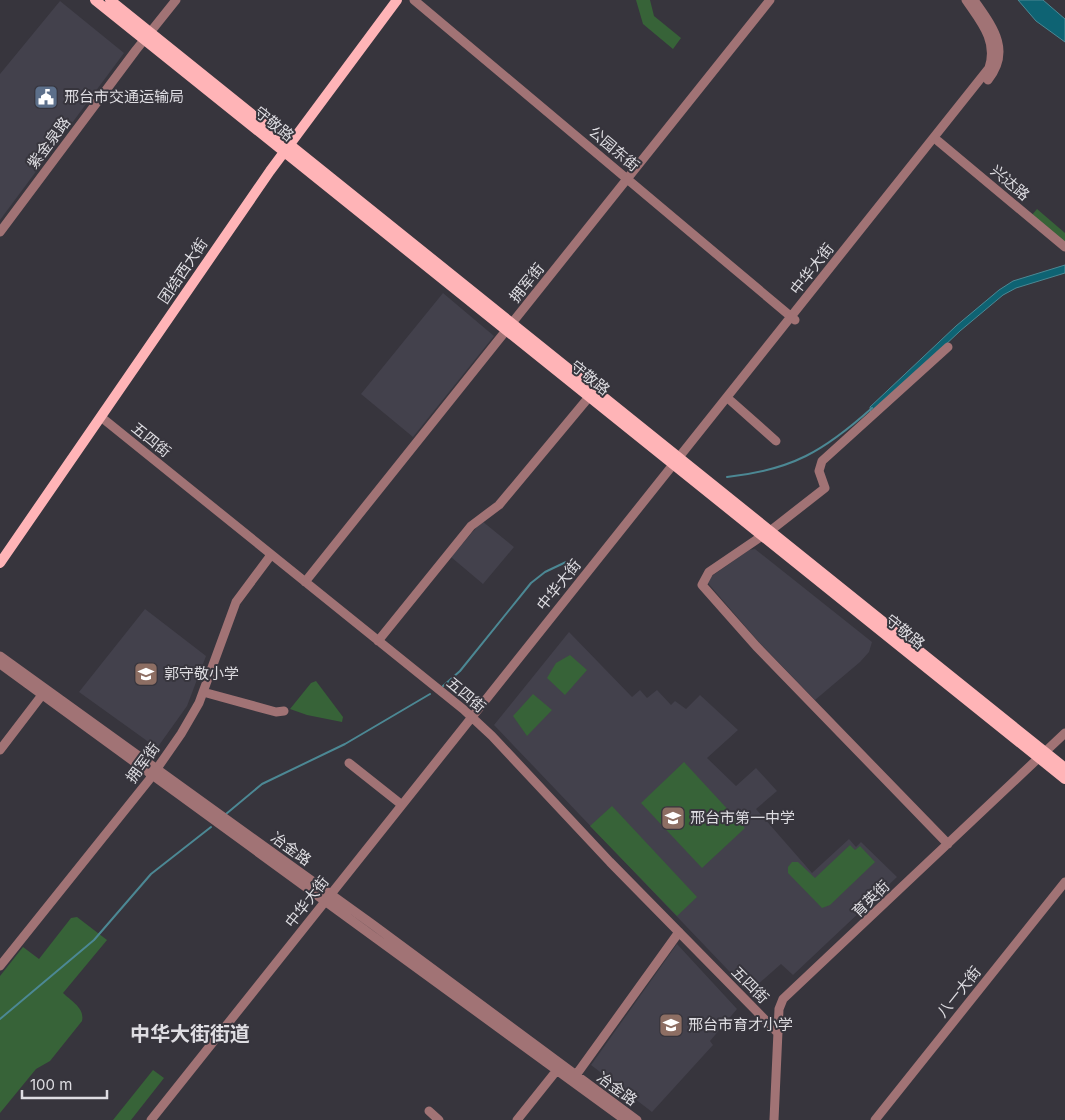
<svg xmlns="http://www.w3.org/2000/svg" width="1065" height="1120" viewBox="0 0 1065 1120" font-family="Inter,'Noto Sans SC',sans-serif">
  <rect width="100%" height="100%" fill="#37353d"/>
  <path fill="#43414c" d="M60,1L124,53L0,220V74Z
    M443,293L494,336L413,437L361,394Z
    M482,521L514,547L483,584L451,557Z
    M755,549L872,642L869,652L860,662L815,700L757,640L707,582L709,578L749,550Z
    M145,609L206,656L187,706L157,748L79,692Z
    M569,632L632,697L640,690L647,698L657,690L671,705L675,701L686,709L700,695L738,730L707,758L736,786L756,768L777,791L756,809L812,873L849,839L856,847L861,842L897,877L793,975L781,964L749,992L494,725Z
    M677,944L737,1009L710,1041L713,1045L652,1112L591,1065Z"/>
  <path fill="#376338" d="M636,0H650L654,16L681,38L673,49L643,24Z
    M1037,209L1065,233V243L1032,215Z
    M570,655L587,670L565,695L547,678L556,663Z
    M316,681L343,717L342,722L307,715L290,709L311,683Z
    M533,694L552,710L527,736L513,716Z
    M684,762L745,828L702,868L641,803Z
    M612,806L697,897L677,916L590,826Z
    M850,845L855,850L860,846L875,862L830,905L822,908L788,873V867L792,862H798L815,878Z
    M77,917L107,940L63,993C71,1001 85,1008 82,1021L50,1061L36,1069L0,1113V976L23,947L39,959L71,918Z
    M153,1070L164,1078L131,1120H113Z"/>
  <path fill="#0e6373" stroke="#4c8894" d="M1018,0H1043L1065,19V42L1036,21Z
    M1065,265V273L1016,288L1003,295L960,331L871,415L870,407L956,326L999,290L1013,281Z"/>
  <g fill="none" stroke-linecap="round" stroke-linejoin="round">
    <path stroke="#4c8894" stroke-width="2" d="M727,477C792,470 824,451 872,408
      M443,686L460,671L531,583L545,572L566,562
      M226,814L262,784L345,744L430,694
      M0,1019L94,940L151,874L211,827"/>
    <path stroke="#a17375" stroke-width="9" d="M414,0L795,320
      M974,0C992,26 1012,50 988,80
      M938,141L1065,247
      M0,232L136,50L176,0
      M731,401L776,441
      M101,417L463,709L492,736L610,862L778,1033
      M770,531L825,488L819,471L822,461L948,347
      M762,536L709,572L702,585L756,646L948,844
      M305,582L770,0
      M378,641L471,526L499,505L589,397
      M0,656L372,924L637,1120
      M0,664L625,1120
      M203,692L276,712L284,711
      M0,750L42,695
      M349,763L402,805
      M0,966L149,780L181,734L199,703L236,602L271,555
      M576,1075L679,932
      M429,1111L439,1120
      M151,1120L989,68C998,41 981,22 966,0
      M517,1120L557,1070
      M774,1120L779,1009L783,999L1065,733
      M875,1120L1065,882"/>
    <path stroke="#ffb4b7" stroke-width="10" d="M95,0L1065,779
      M110,0L1065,768
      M0,563L270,171L397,0"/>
  </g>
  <defs>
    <g id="civic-square" transform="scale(1.25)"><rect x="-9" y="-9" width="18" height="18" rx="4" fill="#5c6f8a" stroke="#37353d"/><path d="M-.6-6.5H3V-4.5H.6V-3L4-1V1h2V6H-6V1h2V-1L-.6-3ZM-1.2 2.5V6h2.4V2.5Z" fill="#fff"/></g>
    <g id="school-square" transform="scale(1.25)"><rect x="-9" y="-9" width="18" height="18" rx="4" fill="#8d6e63" stroke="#37353d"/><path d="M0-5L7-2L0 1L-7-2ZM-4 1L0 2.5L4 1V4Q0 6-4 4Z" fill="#fff"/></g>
  </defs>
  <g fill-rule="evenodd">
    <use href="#civic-square" x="46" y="97"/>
    <use href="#school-square" x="146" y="674"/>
    <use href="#school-square" x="673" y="818"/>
    <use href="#school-square" x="671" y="1025"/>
  </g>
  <g text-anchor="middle" stroke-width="4" stroke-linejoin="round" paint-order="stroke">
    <g font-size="15" fill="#dedde2" stroke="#37353d" text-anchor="start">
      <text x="64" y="102">邢台市交通运输局</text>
      <text x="164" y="679">郭守敬小学</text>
      <text x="690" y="823">邢台市第一中学</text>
      <text x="688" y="1030">邢台市育才小学</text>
    </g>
    <g font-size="15" fill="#dedde2" stroke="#37353d">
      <text transform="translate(274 124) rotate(39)" y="5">守敬路</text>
      <text transform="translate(49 143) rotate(-53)" y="5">紫金泉路</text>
      <text transform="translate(614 149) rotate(40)" y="5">公园东街</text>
      <text transform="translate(1010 183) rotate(40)" y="5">兴达路</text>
      <text transform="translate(812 269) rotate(-52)" y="5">中华大街</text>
      <text transform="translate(183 271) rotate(-56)" y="5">团结西大街</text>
      <text transform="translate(527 283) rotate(-51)" y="5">拥军街</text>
      <text transform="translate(590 378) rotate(39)" y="5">守敬路</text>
      <text transform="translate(151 440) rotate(39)" y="5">五四街</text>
      <text transform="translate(559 585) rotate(-51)" y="5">中华大街</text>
      <text transform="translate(905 632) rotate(39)" y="5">守敬路</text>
      <text transform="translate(466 695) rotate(40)" y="5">五四街</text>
      <text transform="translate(143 763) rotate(-54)" y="5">拥军街</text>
      <text transform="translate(291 849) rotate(36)" y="5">冶金路</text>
      <text transform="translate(871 899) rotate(-44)" y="5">育英街</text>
      <text transform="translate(307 902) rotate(-52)" y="5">中华大街</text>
      <text transform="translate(750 985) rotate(45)" y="5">五四街</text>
      <text transform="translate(959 992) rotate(-51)" y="5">八一大街</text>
      <text transform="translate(617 1089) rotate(36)" y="5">冶金路</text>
    </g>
    <g font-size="20" font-weight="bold" fill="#dedde2" stroke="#37353d">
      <text x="190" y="1041">中华大街街道</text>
    </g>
  </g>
  <path d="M22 1090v8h85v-8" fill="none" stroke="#dedde2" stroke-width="2.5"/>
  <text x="30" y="1090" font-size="15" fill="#dedde2" stroke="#37353d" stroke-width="4" paint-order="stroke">100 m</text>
</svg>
